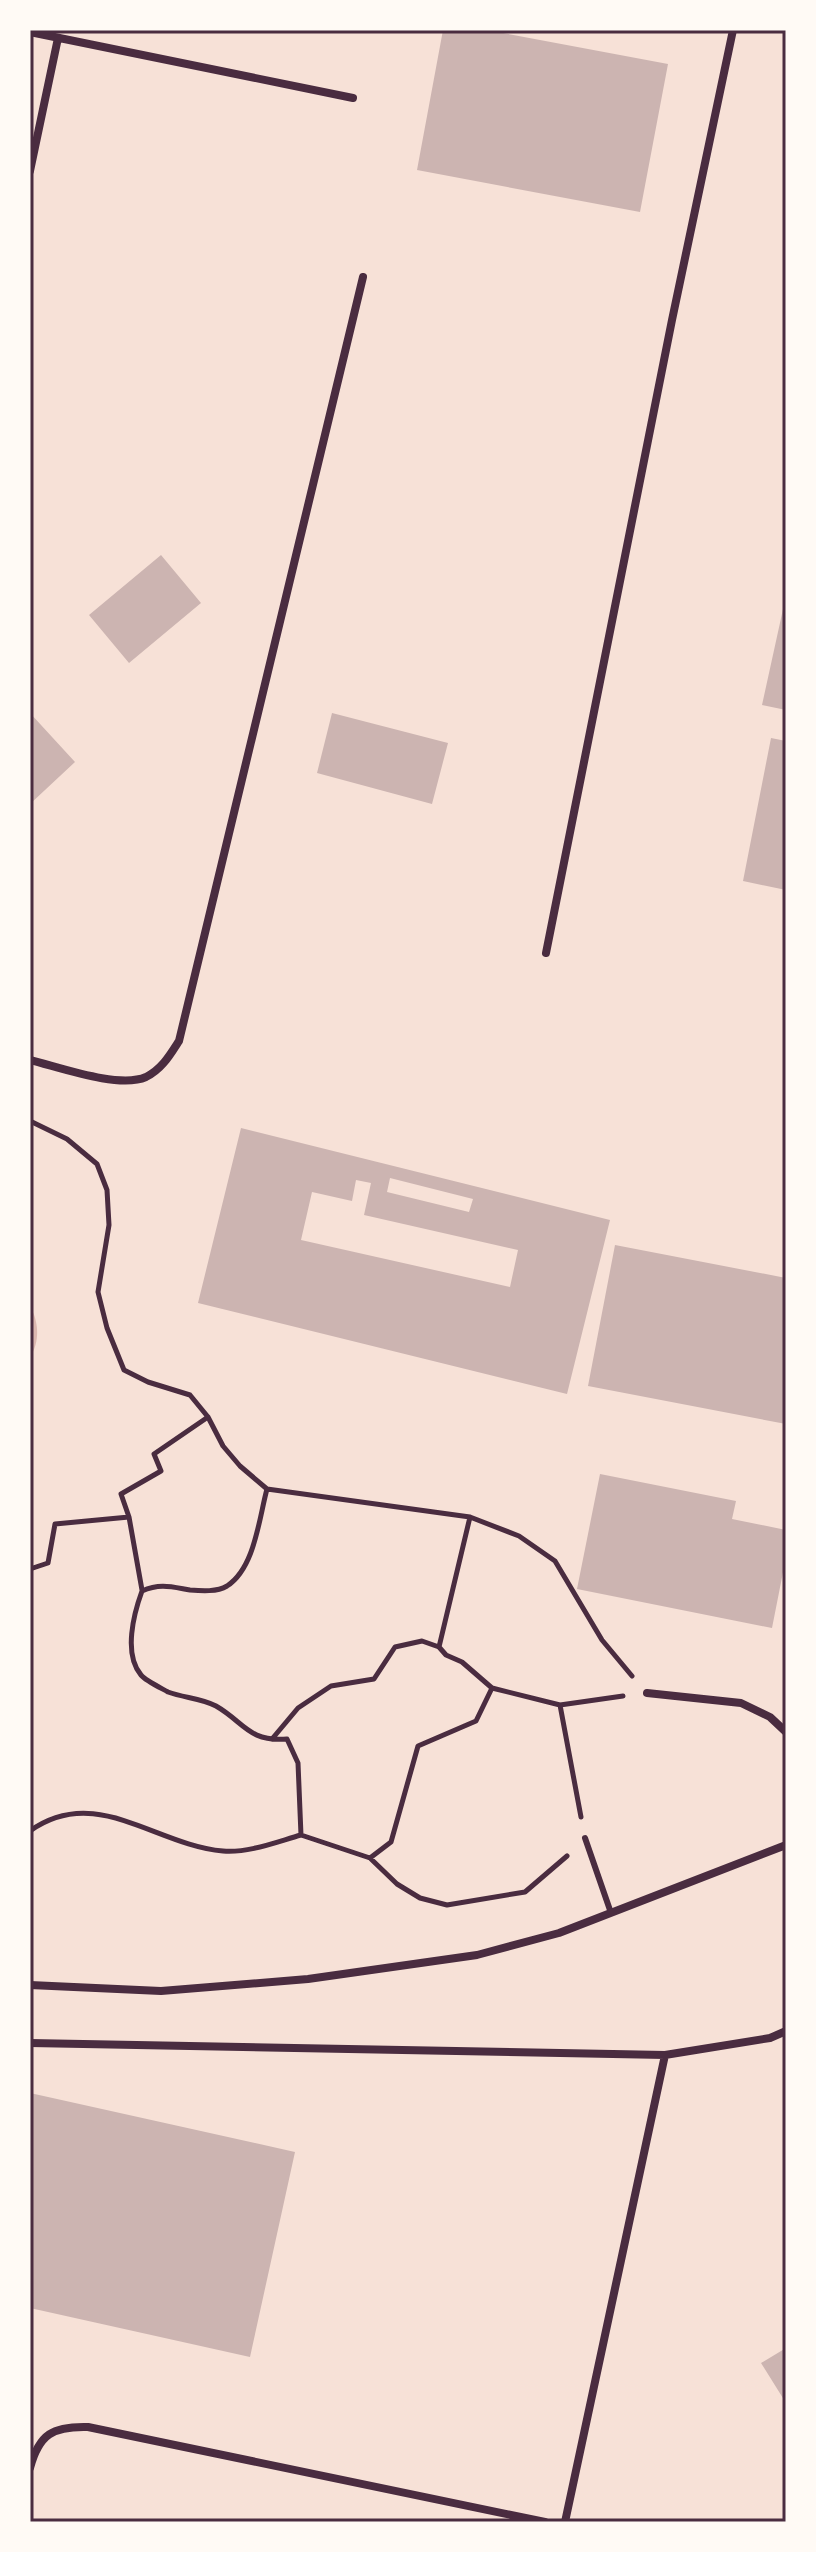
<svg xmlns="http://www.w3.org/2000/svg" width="816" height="2552" viewBox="0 0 816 2552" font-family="Roboto,sans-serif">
  <rect width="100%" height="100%" fill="#f7e1d7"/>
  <path fill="#dcb8b0" d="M30,1306C39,1322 40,1342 30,1357Z"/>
  <path fill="#ccb4b1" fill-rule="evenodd" d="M443,30H487L668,64L640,212L417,170Z
    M161,555L201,603L129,663L89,615Z
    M785,600H786V710L762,705Z
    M30,713L75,762L30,804Z
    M332,713L448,743L432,804L317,773Z
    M771,738L786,741V890L743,881Z
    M241,1128L610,1220L567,1394L198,1303ZM390,1178L473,1199L469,1212L387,1192ZM356,1180L371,1183L364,1215L518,1250L510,1287L301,1240L312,1192L352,1201Z
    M615,1245L786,1278V1424L588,1386Z
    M600,1474L736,1501L732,1519L786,1530V1557L772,1628L577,1589Z
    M30,2093L295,2152L250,2357L30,2308Z
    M786,2348V2403L761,2363Z"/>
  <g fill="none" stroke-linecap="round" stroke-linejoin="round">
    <path stroke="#4a2c40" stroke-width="5" d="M30,1121L67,1139L97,1164L107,1190L109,1225L98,1292L107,1328L124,1370L148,1382L190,1395L208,1417L223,1446L240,1466L267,1489L470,1517L519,1536L555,1561L602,1640L632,1676
      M267,1489C259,1518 255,1568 227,1586C217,1592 202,1591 190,1590C172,1587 160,1583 142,1591C134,1613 123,1654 141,1675C146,1681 161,1688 168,1692C184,1698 201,1698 216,1706C244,1722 248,1742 287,1739L298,1763L301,1835L370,1858L391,1842L418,1746L476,1721L492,1688
      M129,1517L121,1494L161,1471L154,1454L208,1417
      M470,1517L439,1647L446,1655L462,1662L492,1688L560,1705L623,1696
      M30,1569L48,1563L55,1524L129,1517L142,1590
      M560,1705L581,1817
      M272,1739L298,1708L331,1686L374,1679L395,1647L422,1641L439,1647
      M30,1831C96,1784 155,1845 223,1851C249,1853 276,1842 301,1835
      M370,1858L397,1884L420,1898L447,1905L525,1892L567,1856"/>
    <path stroke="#4a2c40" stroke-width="6" d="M585,1838L611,1913"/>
    <path stroke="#4a2c40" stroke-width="8" d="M30,32L353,98
      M30,171L58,38
      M546,953L672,320L733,30
      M30,1060C59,1067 119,1089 146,1077C162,1069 170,1055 179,1041L363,277
      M647,1693L741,1703L770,1717L786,1732
      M30,1985L161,1991L308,1979L477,1955L559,1933L786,1845
      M30,2043L665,2055L770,2038L786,2031
      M30,2468C39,2434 53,2426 88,2427L545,2522
      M565,2522L665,2055"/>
  </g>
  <rect width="816" height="2552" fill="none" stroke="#fffaf5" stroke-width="64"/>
  <rect x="32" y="32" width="752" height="2488" fill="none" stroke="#4a2c40" stroke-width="3"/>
</svg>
